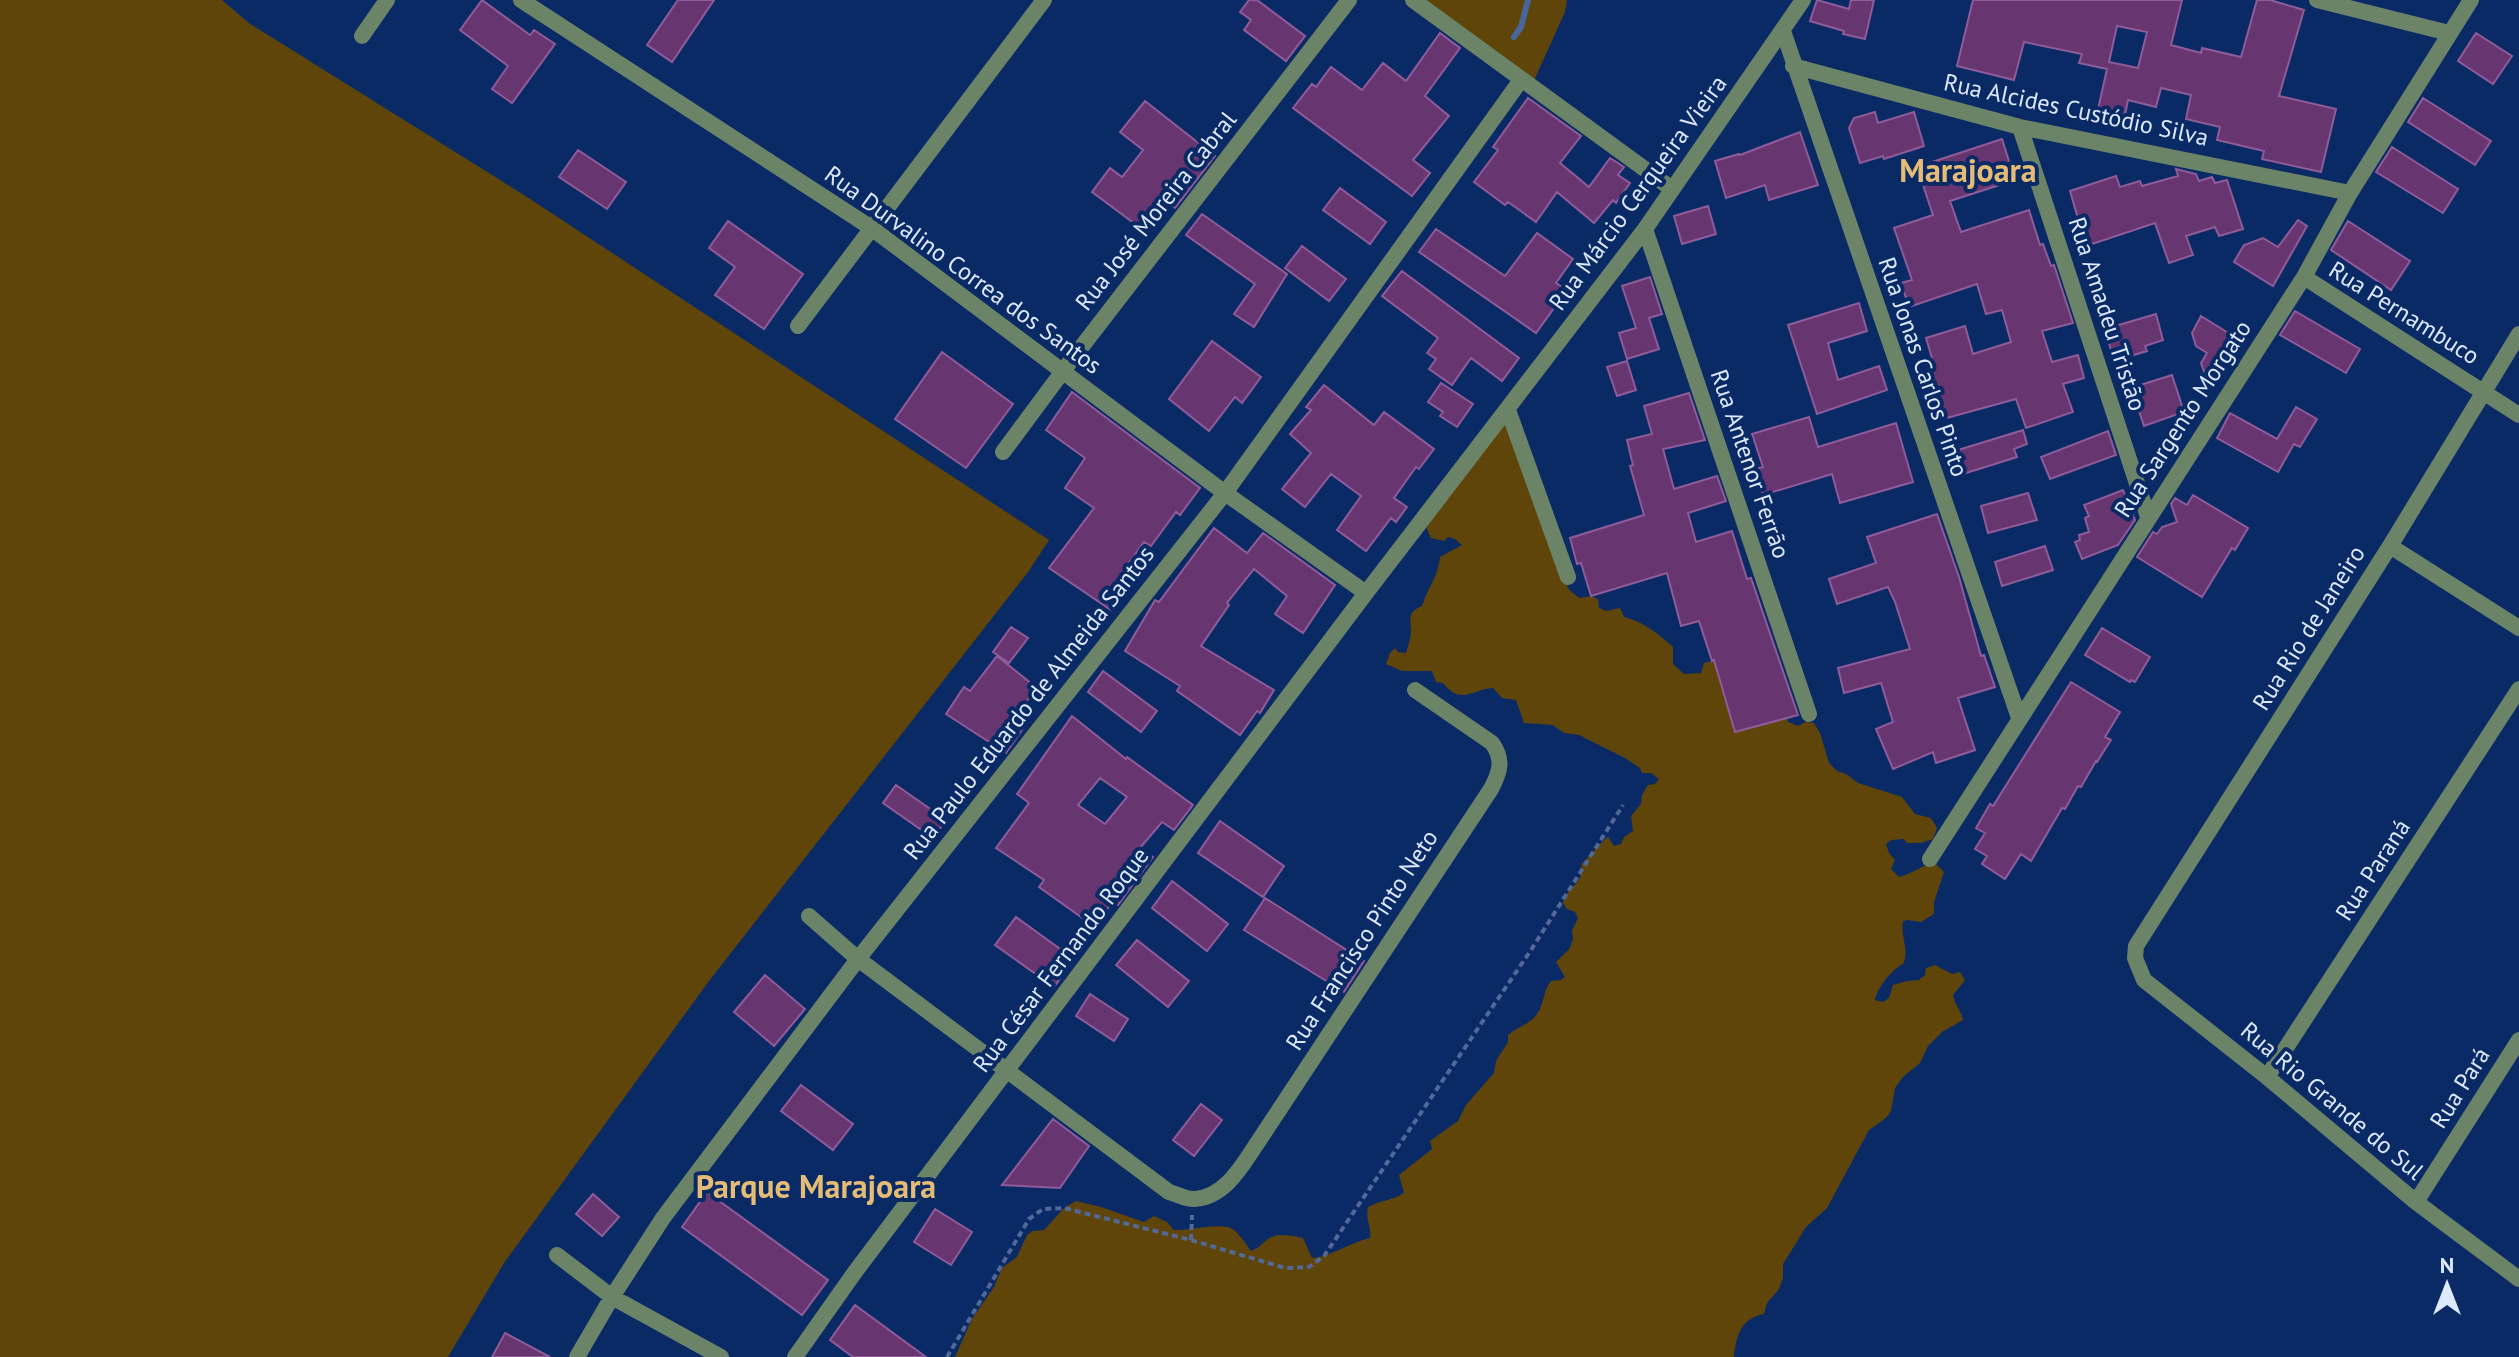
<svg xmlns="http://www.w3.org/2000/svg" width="2519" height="1357" viewBox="0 0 2519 1357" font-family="'PT Sans',sans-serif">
  <rect width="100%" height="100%" fill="#0a2a65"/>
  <path fill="#60450a" d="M0,0H222L249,23L527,197L1049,540L1028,572L709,981L504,1263L448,1357H0Z
    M1413,0H1567L1565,12L1531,87Z
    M1508,410L1566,579C1566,589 1572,593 1580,598L1591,596L1598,599L1599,608L1606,611L1620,608L1624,617C1642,621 1659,634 1673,647V664L1684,674L1701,673L1704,663L1712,661L1723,665L1786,712L1788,722L1798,726L1805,722L1814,723L1820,733L1829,763L1837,771L1846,774L1858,783L1902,797L1915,814L1931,818L1937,828L1933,839L1921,843H1907L1904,839L1891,840L1886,844L1889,853L1895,860L1891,869L1899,877C1914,873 1921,866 1934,862L1944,872L1934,902V914L1921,922L1908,920L1903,921C1900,937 1910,950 1903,964C1892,969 1877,988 1875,1000L1883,1002L1889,998L1893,985L1907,981L1919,980L1925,975L1926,968L1935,965L1952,974L1960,972L1965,980L1953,995C1955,1006 1961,1010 1963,1020L1942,1032L1928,1046L1920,1063L1903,1077L1895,1088L1891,1111L1886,1118L1869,1130L1827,1208L1806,1227L1783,1264V1278L1779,1289L1767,1303L1764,1314C1741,1318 1736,1336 1734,1357H955L972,1319L994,1287L1002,1268L1017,1257L1027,1235L1033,1231L1044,1230L1064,1208L1076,1201L1101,1207L1144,1222L1154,1216L1167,1222L1174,1230C1190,1231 1223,1221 1234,1230C1240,1235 1246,1244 1251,1251C1261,1247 1261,1244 1268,1239C1277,1232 1293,1236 1303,1238L1312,1258C1327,1258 1352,1242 1370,1238C1372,1228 1365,1219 1368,1207C1380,1200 1392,1201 1404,1193L1399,1175L1432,1149L1430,1141L1458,1121L1466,1105L1494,1073L1496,1061L1508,1042V1035C1518,1026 1532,1024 1539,1011C1544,1001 1544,990 1551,981L1561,980L1565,977L1556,962L1570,948L1573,939L1572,931L1578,918L1575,912L1567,909L1563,903C1567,888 1576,887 1580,877C1582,873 1580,868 1582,864C1585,860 1604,839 1608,837L1614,846L1621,844L1624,837L1633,831L1631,816L1641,804L1642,795L1648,785L1655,784L1659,779L1651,773H1642L1640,768L1625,758L1579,735L1564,733L1553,725L1524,723L1516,700L1502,698L1493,688C1472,689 1461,706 1443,683L1436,682L1432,671H1402L1386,664L1390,653L1395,648L1398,652L1406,653C1408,646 1411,638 1411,630C1410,617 1408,612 1422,606C1427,589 1439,575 1440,557L1462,545L1455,539L1448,537L1444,541L1431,538L1423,520Z"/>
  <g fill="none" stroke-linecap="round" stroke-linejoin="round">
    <path stroke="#46669d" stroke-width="6" d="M1514,37L1521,27L1528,0"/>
  </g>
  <path fill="#673570" stroke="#8f5b99" stroke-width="2" fill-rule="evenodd" d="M482,0L530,35L534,30L555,44L512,103L492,89L508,66L460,30Z
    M678,0H714L672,62L647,45Z
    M1249,0H1257L1305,36L1286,61L1244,30L1251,20L1240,12Z
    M1817,0L1849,9L1851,0H1874L1865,39L1843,34L1844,31L1810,21Z
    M1973,0H2182L2171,45L2201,53L2202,48L2241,57L2257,0H2270L2304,10L2279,96L2336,109L2321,172L2262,159L2264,151L2217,140L2220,127L2186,119L2191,95L2161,88L2156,107L2128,100L2124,120L2097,114L2107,69L2079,63L2082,54L2024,42L2014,80L1957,66ZM2117,26L2147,32L2138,68L2109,62Z
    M1440,33L1460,48L1425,96L1449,116L1413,160L1430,173L1412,196L1293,108L1312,84L1316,87L1331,67L1362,90L1383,63L1406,81Z
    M2476,33L2512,56L2493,84L2458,61Z
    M1528,98L1581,136L1560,163L1589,187L1610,158L1624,167L1618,175L1630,183L1616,203L1613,200L1594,223L1557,192L1536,222L1508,202L1505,205L1474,182L1498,150L1493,147Z
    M2423,98L2491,141L2475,165L2408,122Z
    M1145,101L1215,156L1175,208L1168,203L1146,232L1092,192L1110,168L1122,177L1143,150L1120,132Z
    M1875,112L1878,123L1914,112L1924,146L1884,159L1883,156L1860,163L1849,128L1854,118Z
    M1800,132L1818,185L1769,200L1765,185L1726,198L1715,161L1739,154L1740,155Z
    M2002,139L2015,180L1950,201L1961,232L2029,210L2040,245L2043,244L2051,266L2054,265L2073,323L2042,331L2052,362L2078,355L2084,378L2063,384L2073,412L2026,428L2016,399L1943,419L1930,366L1934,365L1926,338L1965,326L1973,354L2011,342L2002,310L1986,314L1977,284L1909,307L1901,283L1912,280L1894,228L1933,215L1917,167Z
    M2392,147L2458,189L2443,213L2376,172Z
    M578,150L626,182L607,209L559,177Z
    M2176,169L2196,174L2199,181L2212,177L2215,183L2227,180L2243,229L2219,236L2215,227L2186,236L2193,255L2169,263L2155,223L2086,246L2070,191L2116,176L2120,187L2140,181L2142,186L2178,176Z
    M1340,188L1386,222L1370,244L1323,210Z
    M1708,206L1716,234L1682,244L1674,216Z
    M1202,214L1287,274L1254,327L1234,314L1255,284L1186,235Z
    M2298,220L2307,226L2273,286L2234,262L2244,245L2263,238L2278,247Z
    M728,221L803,274L764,329L715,295L735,267L709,248Z
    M2348,221L2410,261L2391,290L2331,250Z
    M1436,229L1505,276L1537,233L1573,259L1556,283L1567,290L1536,333L1419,252Z
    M1302,246L1346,279L1329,301L1285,268Z
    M1402,271L1519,358L1502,381L1471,358L1452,385L1429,369L1436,359L1427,353L1438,338L1382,296Z
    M1650,277L1662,314L1649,318L1659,349L1627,359L1619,333L1636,328L1622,286Z
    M1859,303L1867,331L1828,343L1838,380L1879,366L1887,390L1817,414L1788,325Z
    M2295,311L2360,349L2346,373L2280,335Z
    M2156,314L2163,340L2145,346L2147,351L2114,361L2105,329Z
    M2201,316L2230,334L2220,352L2232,360L2216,380L2205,374L2201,363L2207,353L2196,346L2192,333Z
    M1212,341L1261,377L1242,403L1235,397L1209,431L1169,399Z
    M942,352L1013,404L966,468L895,419Z
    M1627,361L1636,390L1617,396L1607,367Z
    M2172,375L2184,412L2144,426L2131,388Z
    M1441,383L1473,404L1457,427L1440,416L1443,412L1428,402Z
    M1324,385L1374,425L1384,412L1434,449L1419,469L1416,467L1394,498L1407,507L1396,522L1391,518L1366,551L1337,530L1361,496L1331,474L1305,507L1282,489L1311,453L1290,434L1311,410L1306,407Z
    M1072,392L1200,488L1180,515L1176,512L1151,546L1144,542L1120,575L1130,582L1111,610L1049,568L1094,508L1065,488L1085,458L1046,430Z
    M1689,393L1705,440L1663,449L1674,489L1717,476L1726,501L1688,513L1696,542L1732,531L1747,579L1751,578L1798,715L1735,732L1714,660L1712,661L1699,621L1681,626L1667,573L1591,596L1581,563L1577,564L1570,538L1644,515L1630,466L1633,465L1627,440L1652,434L1644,406Z
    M2296,407L2317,419L2300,447L2294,444L2278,472L2217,438L2230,413L2277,439Z
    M1809,417L1818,447L1896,423L1913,482L1840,503L1832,474L1763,495L1755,469L1763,467L1752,434Z
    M2023,430L2027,444L2014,449L2017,457L1963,474L1955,451Z
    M2108,431L2116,455L2050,479L2041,457Z
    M2123,490L2135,520L2118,545L2082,559L2075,542L2080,540L2079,535L2089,532L2085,518L2089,516L2084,505Z
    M2028,493L2037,520L1988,533L1981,506Z
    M2193,495L2248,528L2235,550L2232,548L2202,597L2137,557L2153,532L2157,534L2162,527L2177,522L2171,504L2175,498L2187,505Z
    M1937,514L1959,577L1981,656L1984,655L1995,687L1958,698L1975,750L1936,763L1933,752L1893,769L1876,729L1893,722L1881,683L1844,693L1838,668L1910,649L1895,602L1888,587L1837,604L1829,579L1876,563L1867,537Z
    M1214,528L1247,553L1263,533L1335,585L1303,633L1275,614L1287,596L1254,569L1227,603L1229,605L1201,646L1274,690L1260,713L1257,711L1240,735L1177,691L1180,686L1125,651L1155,600L1159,602Z
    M2045,546L2053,570L2002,586L1995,562Z
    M1011,627L1028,638L1009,663L993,652Z
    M2102,628L2150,657L2135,682L2131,680L2130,682L2085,655Z
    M997,656L1037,688L1013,719L1024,727L1006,753L946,714L964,687L970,691Z
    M1103,671L1157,711L1141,732L1088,692Z
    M2071,682L2120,712L2105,737L2111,740L2097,762L2096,761L2081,787L2078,786L2065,809L2062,808L2031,861L2021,854L2005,879L1982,864L1987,856L1975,849L1985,833L1976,828L1990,804L1993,806Z
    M1072,716L1126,759L1127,757L1193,805L1174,830L1162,822L1140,848L1153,857L1118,905L1113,901L1095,927L1039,887L1044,880L996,848L1029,803L1017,794ZM1100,778L1127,797L1105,824L1078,805Z
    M896,785L946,820L933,838L883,803Z
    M1220,821L1284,866L1263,897L1198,853Z
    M1172,881L1228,924L1207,951L1152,908Z
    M1265,898L1364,961L1344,992L1244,930Z
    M1016,917L1074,959L1054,987L995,945Z
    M1137,940L1189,981L1168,1007L1116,965Z
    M765,975L805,1009L774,1046L734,1012Z
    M1090,994L1128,1019L1114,1041L1076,1016Z
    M801,1085L853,1124L833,1150L781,1111Z
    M1201,1104L1222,1120L1194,1156L1173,1140Z
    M1053,1119L1089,1146L1060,1188L1002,1185Z
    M707,1192L828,1280L802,1315L682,1227Z
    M593,1194L619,1217L602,1236L576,1214Z
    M935,1209L972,1232L951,1265L914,1242Z
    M855,1305L926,1357H853L830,1340Z
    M505,1333L550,1357H492Z"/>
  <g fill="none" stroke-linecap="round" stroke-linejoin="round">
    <path stroke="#506998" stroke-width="4" stroke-dasharray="6 4" stroke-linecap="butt" d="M1191,1240L1192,1215
      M947,1357L1029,1219L1043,1209L1064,1208L1191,1240L1285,1268L1309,1267L1324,1256L1531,950L1623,805"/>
    <path stroke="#6b8367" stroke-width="16" d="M521,0L870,227L1225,493L1366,593
      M1413,0L1672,189
      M2317,0L2449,33
      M1783,31L2019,718
      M362,36L387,0
      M1793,66L2020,127L2350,193
      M2020,127L2148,517
      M1645,229L1809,714
      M2304,277L2519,415
      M798,326L1044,0
      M2519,334L2390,546L2136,946L2135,958L2144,980L2267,1077L2416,1202L2519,1279
      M1508,410L1568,577
      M1003,452L1063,371L1349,0
      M2390,546L2519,628
      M1930,859L2304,277L2350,193L2471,0
      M809,916L858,959L1169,1192C1177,1194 1187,1200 1195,1199C1221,1197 1237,1174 1250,1154L1491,789C1500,772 1504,760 1492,743L1415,690
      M2267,1077L2519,689
      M2416,1202L2519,1040
      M557,1255L612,1297L721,1357
      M577,1357L612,1297L663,1218L858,959L1225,493L1521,80
      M795,1357L855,1272L1366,593L1645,229L1803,0"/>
  </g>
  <g text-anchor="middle" stroke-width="8" stroke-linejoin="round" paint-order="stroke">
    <g font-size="24" fill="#dce9ff" stroke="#0a2a65">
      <text transform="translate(2076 110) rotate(12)" y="8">Rua Alcides Custódio Silva</text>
      <text transform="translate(1638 193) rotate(-54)" y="8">Rua Márcio Cerqueira Vieira</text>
      <text transform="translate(1156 211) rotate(-52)" y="8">Rua José Moreira Cabral</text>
      <text transform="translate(963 270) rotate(36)" y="8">Rua Durvalino Correa dos Santos</text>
      <text transform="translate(2404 313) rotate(32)" y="8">Rua Pernambuco</text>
      <text transform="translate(2107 314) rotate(72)" y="8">Rua Amadeu Tristão</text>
      <text transform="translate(1923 367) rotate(71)" y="8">Rua Jonas Carlos Pinto</text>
      <text transform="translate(2183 419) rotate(-57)" y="8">Rua Sargento Morgato</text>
      <text transform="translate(1750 464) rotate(71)" y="8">Rua Antenor Ferrão</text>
      <text transform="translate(2309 628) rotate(-58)" y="8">Rua Rio de Janeiro</text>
      <text transform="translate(1029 703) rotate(-52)" y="8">Rua Paulo Eduardo de Almeida Santos</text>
      <text transform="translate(2373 870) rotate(-57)" y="8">Rua Paraná</text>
      <text transform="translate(1362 940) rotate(-57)" y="8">Rua Francisco Pinto Neto</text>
      <text transform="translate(1061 960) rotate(-53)" y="8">Rua César Fernando Roque</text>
      <text transform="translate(2460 1088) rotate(-58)" y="8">Rua Pará</text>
      <text transform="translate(2332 1101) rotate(40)" y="8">Rua Rio Grande do Sul</text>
    </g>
    <g font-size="32" font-weight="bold" fill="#e4bc76" stroke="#0a2a65">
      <text x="1968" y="182">Marajoara</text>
      <text x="816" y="1198">Parque Marajoara</text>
    </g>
  </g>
  <g transform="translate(2447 1285)" stroke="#0a2a65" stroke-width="6" paint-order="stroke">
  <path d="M0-6L14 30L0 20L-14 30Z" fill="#dce9ff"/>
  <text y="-12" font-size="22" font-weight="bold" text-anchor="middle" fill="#dce9ff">N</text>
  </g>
</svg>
